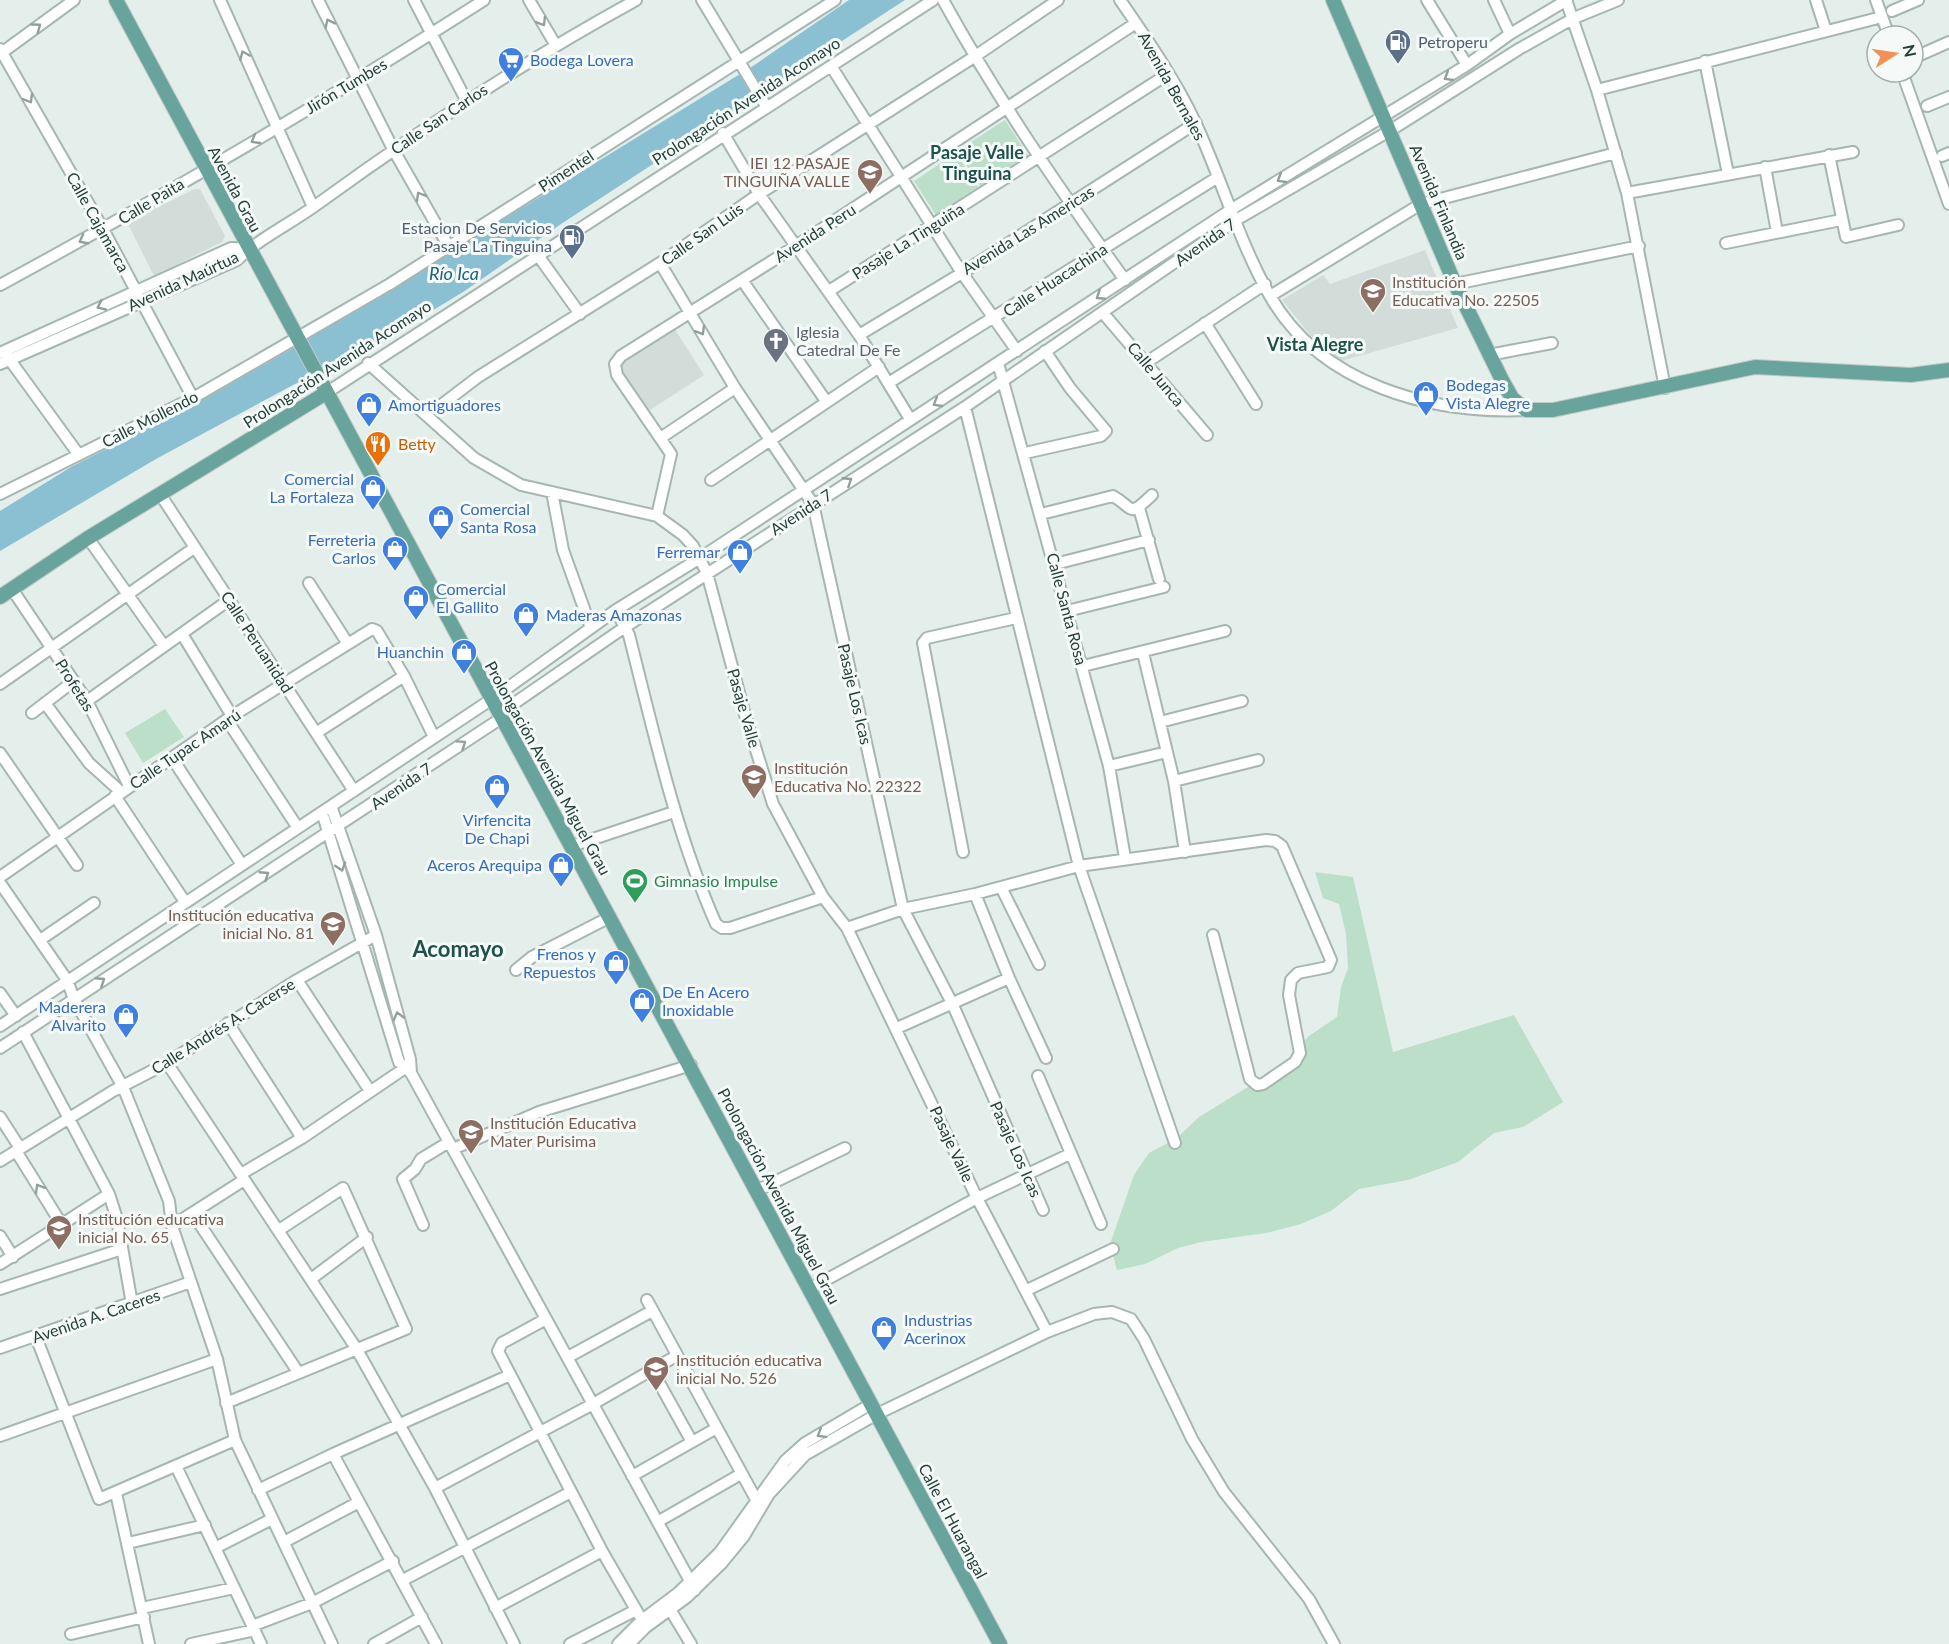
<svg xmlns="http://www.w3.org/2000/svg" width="1949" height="1644" viewBox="0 0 1949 1644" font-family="Lato,sans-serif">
  <rect width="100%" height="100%" fill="#e4eeea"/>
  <path fill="#d2ddd9" d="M195,189H200L225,236L222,242L154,276L127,222Z
    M1425,250L1458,328L1341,361L1310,335L1282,300L1323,275L1330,284Z
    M674,328L704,375L647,412L617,365Z"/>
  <path fill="#bcdfc9" d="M1005,120L1029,157L981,187L957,151Z
    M956,153L978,187L936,215L914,181Z
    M165,709L184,737L143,763L125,733Z
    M1315,872L1353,877L1393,1052L1514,1015L1563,1102L1523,1127L1494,1133L1458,1162L1408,1180L1359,1189L1331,1211L1301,1224L1266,1233L1201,1242L1178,1248L1145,1264L1117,1270L1110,1244L1134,1175L1149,1153L1177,1138L1199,1117L1282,1066L1309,1036L1337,1017L1341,987L1348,968L1346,934L1339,904L1323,898Z"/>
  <path fill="#8bc0d3" d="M849,0H905L561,224L463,292L361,354L295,384L156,459L0,551V511L71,467L206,398L312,337L753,66Z"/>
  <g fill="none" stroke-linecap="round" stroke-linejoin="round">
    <g stroke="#a6b6b2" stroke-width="14">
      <path id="minor" d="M220,0L313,207
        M318,0L393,149L449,247
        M414,0L466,100
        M529,0L555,44
        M702,0L766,106
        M943,0C997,98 1060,190 1125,280
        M1120,0C1147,39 1176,81 1196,124C1222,180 1239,242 1270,296C1321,385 1430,414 1526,410
        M1427,0L1467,65
        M1494,0L1510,34
        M1566,0L1597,90L1627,193L1665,388
        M1816,0L1826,31
        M1876,0L1889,36
        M1892,11L1918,0
        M0,49L103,229L193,398
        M0,54L74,0
        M1913,58L1949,42
        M1705,61L1728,174
        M831,66L962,273L1017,351
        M1902,72L1949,204
        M1597,90L1882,17
        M1927,106L1949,97
        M723,133L759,194L859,335L910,419
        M1829,155L1846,237L1898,225
        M1942,156L1949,153
        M1765,167L1777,232
        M1627,193L1853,152
        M1726,243L1841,220
        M537,254L580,314
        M660,263L735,388L813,504L903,909L952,1003L1043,1210
        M742,280L826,401
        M1455,284L1639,246
        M0,285C164,196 327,101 484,0
        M829,291L1168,74
        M1270,296L1421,204L1616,153
        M1103,313L1207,435
        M1205,323L1256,404
        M859,335L962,273L1196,123
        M0,353L231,248L249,249
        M1489,355L1552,343
        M7,356L79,455
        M1147,362L1265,284
        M368,363L474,458L521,485L657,516L683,535L693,546L707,573L745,715L773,804L823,897L847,928L977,1198L1047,1332
        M998,363L1109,766L1125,858
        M0,364L237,260C261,237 292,223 319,203C422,128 525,61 636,0
        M890,382L1218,177
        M326,393L933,0
        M965,407L1079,866L1175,1143
        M436,409L478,377L660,263L759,194L974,57L1058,0
        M662,437L735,388
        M1025,453L1101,436L1106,431L1070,388L1045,351
        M711,480L879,367
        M552,492L563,550L591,628
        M0,494L193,398L390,284L835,0
        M160,494L354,791
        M1139,508L1159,579
        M1041,514L1113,496C1135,509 1128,518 1152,495
        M657,516L671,454L617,375L615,364L621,356L796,246L1136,23
        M88,538L164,646
        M1055,564L1149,540
        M309,583L348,644
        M12,589L87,701L129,786
        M616,610L629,635C654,733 675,831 716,924L722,928H730L823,897
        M1067,611L1164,587
        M182,634L232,716
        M1143,653L1174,781L1185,852
        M1083,666L1225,631
        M0,684L194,548
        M87,701L229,600
        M45,703L89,763L121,792
        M32,713L74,681
        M227,720L298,828
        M1160,722L1242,701
        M316,733L404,676
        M0,753L77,865
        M172,758L242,865
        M1109,766L1167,752
        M1174,781L1258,760
        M115,796L185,902
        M331,806L376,935L410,1059L411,1073
        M322,812L399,1062L411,1073L695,1590
        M572,846L674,812
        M963,852L923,643L927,638L1016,618
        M0,877L232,716L372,629L377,631L404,676L434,737
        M0,883L67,980L74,999L123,1087L169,1201L172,1226L217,1359L235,1440L332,1644
        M1001,887L1039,964
        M975,894L1009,978L1046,1058
        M847,928L903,909L975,894L1079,866L1266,840L1275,841L1282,846L1331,960L1328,967L1298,973L1291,980L1289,995L1300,1053L1295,1062L1263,1084L1257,1085L1250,1079L1213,935
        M40,940L94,903
        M516,970L532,957L610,917
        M297,980L370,1091
        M0,993L16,1016
        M228,1023L302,1138
        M0,1026L492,699L616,610L700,558L1232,209L1467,65L1510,34L1567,0
        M897,1028L1009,978
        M23,1032L109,1194L117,1219L132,1304
        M0,1048L503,717L509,707L625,627L965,407L1236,220L1391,130L1519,49L1574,18L1618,0
        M167,1063L356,1348L435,1488L514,1644
        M1038,1076L1101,1224
        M0,1117L20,1148
        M453,1149L539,1112L691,1065
        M16,1151L62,1225
        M0,1161L113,1091L167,1063L297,980L376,935
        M241,1174L302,1138L405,1068
        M756,1191L845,1148
        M193,1214L298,1372
        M423,1225L403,1179L415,1169L421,1159L449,1142
        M172,1226L244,1180
        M0,1236L13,1257
        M0,1264L109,1194
        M311,1279L367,1237
        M0,1289L122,1249
        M809,1289L977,1198L1070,1154
        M1027,1290L1113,1249
        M647,1300L759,1505
        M546,1319L502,1343L498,1351L602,1551L646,1627
        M36,1337L99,1499L235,1440
        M0,1348L191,1282
        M568,1357L652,1311
        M652,1370L692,1442
        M226,1403L406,1329L343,1188L279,1230
        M0,1436L217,1359
        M333,1454L436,1644
        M176,1466L261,1644
        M632,1476L715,1429
        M435,1488L593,1404L676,1356
        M258,1490L333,1454L510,1375
        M116,1493L149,1644
        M659,1521L741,1474
        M284,1542L359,1502
        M128,1543L205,1525
        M215,1548L272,1519
        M403,1580L571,1492
        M668,1606L691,1644
        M142,1608L234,1588
        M495,1608L602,1551
        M252,1626L312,1603L393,1561
        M71,1634L144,1617
        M191,1644L255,1630
        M374,1644L422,1617
        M570,1644L636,1610
        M618,1644L642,1620L678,1593L720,1552L785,1461L805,1443L871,1404
        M629,1644L646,1627L687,1597L721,1564L744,1536L769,1494L805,1455L877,1414L1047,1332L1094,1314L1112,1312L1131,1319L1144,1339L1192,1439L1224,1492L1309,1599L1334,1644"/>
    </g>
    <g stroke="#c1cac8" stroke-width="16">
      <path id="major" d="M116,0L1000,1644
        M1333,0L1455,284L1503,382L1512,398L1526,410H1553L1755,367L1911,375L1949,370
        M0,597L88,538L326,393"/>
    </g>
    <use href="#minor" stroke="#fff" stroke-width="10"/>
    <use href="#major" stroke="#68a49b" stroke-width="14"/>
  </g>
  <defs><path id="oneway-chevron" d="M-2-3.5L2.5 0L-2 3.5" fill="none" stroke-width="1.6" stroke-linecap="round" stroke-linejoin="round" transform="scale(1.5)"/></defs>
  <g stroke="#91a09d">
    <use href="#oneway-chevron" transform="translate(542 22) rotate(59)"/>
    <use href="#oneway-chevron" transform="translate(329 23) rotate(-116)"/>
    <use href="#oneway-chevron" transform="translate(37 27) rotate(-36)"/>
    <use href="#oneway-chevron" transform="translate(244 55) rotate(-113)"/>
    <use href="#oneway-chevron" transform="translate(1448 77) rotate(149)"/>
    <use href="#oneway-chevron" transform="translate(29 99) rotate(60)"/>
    <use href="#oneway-chevron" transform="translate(255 140) rotate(150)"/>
    <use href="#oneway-chevron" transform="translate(1281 179) rotate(149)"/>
    <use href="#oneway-chevron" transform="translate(420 196) rotate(-120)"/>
    <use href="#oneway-chevron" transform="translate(83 240) rotate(152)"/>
    <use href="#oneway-chevron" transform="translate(1100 296) rotate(147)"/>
    <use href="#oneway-chevron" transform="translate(101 306) rotate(155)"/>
    <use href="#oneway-chevron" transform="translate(701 331) rotate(59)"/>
    <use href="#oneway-chevron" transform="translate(937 403) rotate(149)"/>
    <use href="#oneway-chevron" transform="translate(848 481) rotate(-33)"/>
    <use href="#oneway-chevron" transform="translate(462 744) rotate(-34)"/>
    <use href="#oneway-chevron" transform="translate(341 867) rotate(73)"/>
    <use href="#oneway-chevron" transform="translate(265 875) rotate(-33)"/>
    <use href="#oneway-chevron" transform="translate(101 981) rotate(-33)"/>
    <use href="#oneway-chevron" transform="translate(398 1016) rotate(-105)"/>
    <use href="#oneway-chevron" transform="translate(39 1188) rotate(-121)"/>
    <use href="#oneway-chevron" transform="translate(821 1434) rotate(149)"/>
  </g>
  <defs>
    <g id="fuel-pin" transform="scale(1.35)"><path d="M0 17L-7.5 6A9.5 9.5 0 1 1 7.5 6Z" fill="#5c6f8a" stroke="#f5faf8"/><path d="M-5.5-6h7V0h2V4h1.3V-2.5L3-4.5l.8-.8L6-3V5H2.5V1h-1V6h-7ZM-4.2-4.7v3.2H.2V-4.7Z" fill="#fff"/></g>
    <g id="supermarket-pin" transform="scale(1.35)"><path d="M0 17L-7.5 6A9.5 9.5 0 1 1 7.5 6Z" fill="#3f7fe0" stroke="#f5faf8"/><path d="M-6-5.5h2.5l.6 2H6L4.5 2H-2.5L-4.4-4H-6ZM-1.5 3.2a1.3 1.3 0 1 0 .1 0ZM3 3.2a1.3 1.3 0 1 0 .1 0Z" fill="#fff"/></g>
    <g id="school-pin" transform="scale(1.35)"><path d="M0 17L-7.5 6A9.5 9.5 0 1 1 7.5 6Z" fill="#8d6e63" stroke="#f5faf8"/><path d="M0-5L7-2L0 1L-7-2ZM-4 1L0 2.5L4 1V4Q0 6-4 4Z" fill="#fff"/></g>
    <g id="church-pin" transform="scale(1.35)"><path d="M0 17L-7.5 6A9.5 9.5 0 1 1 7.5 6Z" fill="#6b7280" stroke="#f5faf8"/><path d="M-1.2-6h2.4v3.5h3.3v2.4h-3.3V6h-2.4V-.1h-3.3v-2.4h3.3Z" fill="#fff"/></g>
    <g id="shop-pin" transform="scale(1.35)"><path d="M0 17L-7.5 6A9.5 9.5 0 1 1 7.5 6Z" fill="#3f7fe0" stroke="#f5faf8"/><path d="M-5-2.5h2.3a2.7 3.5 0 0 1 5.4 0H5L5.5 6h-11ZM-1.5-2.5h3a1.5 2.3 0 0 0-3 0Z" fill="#fff"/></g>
    <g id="restaurant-pin" transform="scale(1.35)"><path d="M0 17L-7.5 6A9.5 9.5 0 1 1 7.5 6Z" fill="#e8710a" stroke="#f5faf8"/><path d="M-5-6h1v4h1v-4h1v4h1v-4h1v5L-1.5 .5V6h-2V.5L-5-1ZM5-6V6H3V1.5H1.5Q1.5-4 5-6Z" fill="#fff"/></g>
    <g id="stadium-pin" transform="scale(1.35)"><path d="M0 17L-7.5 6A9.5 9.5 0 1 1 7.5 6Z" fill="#2e9e5b" stroke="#f5faf8"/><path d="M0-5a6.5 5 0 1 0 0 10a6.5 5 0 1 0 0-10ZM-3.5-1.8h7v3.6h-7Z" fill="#fff"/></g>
  </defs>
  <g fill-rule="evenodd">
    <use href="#fuel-pin" x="1398" y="42"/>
    <use href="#supermarket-pin" x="511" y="60"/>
    <use href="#school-pin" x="870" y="172"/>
    <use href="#fuel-pin" x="572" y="237"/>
    <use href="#school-pin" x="1373" y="291"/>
    <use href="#church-pin" x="776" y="341"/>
    <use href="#shop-pin" x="1426" y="394"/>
    <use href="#shop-pin" x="369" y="405"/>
    <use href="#restaurant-pin" x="378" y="444"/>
    <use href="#shop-pin" x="373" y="488"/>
    <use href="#shop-pin" x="441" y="518"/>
    <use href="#shop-pin" x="395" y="549"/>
    <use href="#shop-pin" x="740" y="552"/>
    <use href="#shop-pin" x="416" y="598"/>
    <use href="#shop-pin" x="526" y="615"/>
    <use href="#shop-pin" x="464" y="652"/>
    <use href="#school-pin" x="754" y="777"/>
    <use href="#shop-pin" x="497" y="787"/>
    <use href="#shop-pin" x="561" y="865"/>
    <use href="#stadium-pin" x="635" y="881"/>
    <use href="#school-pin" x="333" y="924"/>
    <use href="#shop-pin" x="616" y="963"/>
    <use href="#shop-pin" x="642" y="1001"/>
    <use href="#shop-pin" x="126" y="1016"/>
    <use href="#school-pin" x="471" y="1132"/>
    <use href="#school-pin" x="59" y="1228"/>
    <use href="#shop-pin" x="884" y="1329"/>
    <use href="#school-pin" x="656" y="1369"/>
  </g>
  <g text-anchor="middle" stroke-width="6" stroke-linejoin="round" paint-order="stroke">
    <g font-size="16" fill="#4e5e75" stroke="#f5faf8" text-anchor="start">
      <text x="1418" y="48">Petroperu</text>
      <text x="552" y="234" text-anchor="end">Estacion De Servicios<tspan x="552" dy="18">Pasaje La Tinguina</tspan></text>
    </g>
    <g font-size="16" fill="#366cbe" stroke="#f5faf8" text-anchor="start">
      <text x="530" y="66">Bodega Lovera</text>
      <text x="1446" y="391">Bodegas<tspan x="1446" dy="18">Vista Alegre</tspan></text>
      <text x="388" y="411">Amortiguadores</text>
      <text x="354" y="485" text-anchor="end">Comercial<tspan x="354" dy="18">La Fortaleza</tspan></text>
      <text x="460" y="515">Comercial<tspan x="460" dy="18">Santa Rosa</tspan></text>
      <text x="376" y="546" text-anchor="end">Ferreteria<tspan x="376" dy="18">Carlos</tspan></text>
      <text x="720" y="558" text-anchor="end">Ferremar</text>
      <text x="436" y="595">Comercial<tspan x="436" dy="18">El Gallito</tspan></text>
      <text x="546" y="621">Maderas Amazonas</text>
      <text x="444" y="658" text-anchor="end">Huanchin</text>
      <text x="497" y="826" text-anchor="middle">Virfencita<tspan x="497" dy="18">De Chapi</tspan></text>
      <text x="542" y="871" text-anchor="end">Aceros Arequipa</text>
      <text x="596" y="960" text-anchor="end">Frenos y<tspan x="596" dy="18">Repuestos</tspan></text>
      <text x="662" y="998">De En Acero<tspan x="662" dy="18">Inoxidable</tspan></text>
      <text x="106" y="1013" text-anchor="end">Maderera<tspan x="106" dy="18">Alvarito</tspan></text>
      <text x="904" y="1326">Industrias<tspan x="904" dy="18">Acerinox</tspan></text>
    </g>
    <g font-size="16" fill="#23403b" stroke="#f5faf8">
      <text transform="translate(346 86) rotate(-31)" y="6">Jirón Tumbes</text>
      <text transform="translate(1172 86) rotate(61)" y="6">Avenida Bernales</text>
      <text transform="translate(746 101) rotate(-33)" y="6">Prolongación Avenida Acomayo</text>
      <text transform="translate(439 119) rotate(-34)" y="6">Calle San Carlos</text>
      <text transform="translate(566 171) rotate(-33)" y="6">Pimentel</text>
      <text transform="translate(235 189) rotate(62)" y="6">Avenida Grau</text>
      <text transform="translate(151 201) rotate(-31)" y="6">Calle Paita</text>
      <text transform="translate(1439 202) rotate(67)" y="6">Avenida Finlandia</text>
      <text transform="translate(98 222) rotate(61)" y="6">Calle Cajamarca</text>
      <text transform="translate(1028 230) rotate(-32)" y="6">Avenida Las Americas</text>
      <text transform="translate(815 233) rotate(-33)" y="6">Avenida Peru</text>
      <text transform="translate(702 234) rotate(-35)" y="6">Calle San Luis</text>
      <text transform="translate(908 241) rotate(-32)" y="6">Pasaje La Tinguiña</text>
      <text transform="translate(1205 242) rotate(-35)" y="6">Avenida 7</text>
      <text transform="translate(1055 280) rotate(-33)" y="6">Calle Huacachina</text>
      <text transform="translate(183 281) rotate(-25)" y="6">Avenida Maúrtua</text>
      <text transform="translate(337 364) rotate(-33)" y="6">Prolongación Avenida Acomayo</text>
      <text transform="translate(1156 374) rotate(50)" y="6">Calle Junca</text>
      <text transform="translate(150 419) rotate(-27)" y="6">Calle Mollendo</text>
      <text transform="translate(801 512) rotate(-33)" y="6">Avenida 7</text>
      <text transform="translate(1067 609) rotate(75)" y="6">Calle Santa Rosa</text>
      <text transform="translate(257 642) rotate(57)" y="6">Calle Peruanidad</text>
      <text transform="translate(75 685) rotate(58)" y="6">Profetas</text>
      <text transform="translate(855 694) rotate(77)" y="6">Pasaje Los Icas</text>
      <text transform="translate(744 708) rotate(74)" y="6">Pasaje Valle</text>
      <text transform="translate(185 749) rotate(-34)" y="6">Calle Tupac Amarú</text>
      <text transform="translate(548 768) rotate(61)" y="6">Prolongación Avenida Miguel Grau</text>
      <text transform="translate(401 786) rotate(-34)" y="6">Avenida 7</text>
      <text transform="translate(223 1026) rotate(-32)" y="6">Calle Andrés A. Cacerse</text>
      <text transform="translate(952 1144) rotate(65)" y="6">Pasaje Valle</text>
      <text transform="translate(1016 1149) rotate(66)" y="6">Pasaje Los Icas</text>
      <text transform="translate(779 1196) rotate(62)" y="6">Prolongación Avenida Miguel Grau</text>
      <text transform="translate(96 1316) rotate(-19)" y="6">Avenida A. Caceres</text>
      <text transform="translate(953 1521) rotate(62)" y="6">Calle El Huarangal</text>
    </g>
    <g font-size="16" fill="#785e54" stroke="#f5faf8" text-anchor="start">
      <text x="850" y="169" text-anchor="end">IEI 12 PASAJE<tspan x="850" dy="18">TINGUIÑA VALLE</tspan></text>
      <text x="1392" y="288">Institución<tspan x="1392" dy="18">Educativa No. 22505</tspan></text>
      <text x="774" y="774">Institución<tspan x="774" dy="18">Educativa No. 22322</tspan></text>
      <text x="314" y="921" text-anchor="end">Institución educativa<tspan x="314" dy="18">inicial No. 81</tspan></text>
      <text x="490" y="1129">Institución Educativa<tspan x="490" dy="18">Mater Purisima</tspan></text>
      <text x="78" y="1225">Institución educativa<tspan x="78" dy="18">inicial No. 65</tspan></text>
      <text x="676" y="1366">Institución educativa<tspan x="676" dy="18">inicial No. 526</tspan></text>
    </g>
    <g font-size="16" fill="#5b616d" stroke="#f5faf8" text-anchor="start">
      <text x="796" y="338">Iglesia<tspan x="796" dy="18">Catedral De Fe</tspan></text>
    </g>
    <g font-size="16" fill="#c56008" stroke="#f5faf8" text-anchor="start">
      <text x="398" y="450">Betty</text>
    </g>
    <g font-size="16" fill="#27864d" stroke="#f5faf8" text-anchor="start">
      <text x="654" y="887">Gimnasio Impulse</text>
    </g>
    <g font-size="18" font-weight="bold" fill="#1e524b" stroke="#f5faf8">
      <text x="977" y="159">Pasaje Valle<tspan x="977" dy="21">Tinguina</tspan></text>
      <text x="1315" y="351">Vista Alegre</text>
    </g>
    <g font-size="18" font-style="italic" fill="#1b627d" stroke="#f5faf8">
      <text x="454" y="280">Río Ica</text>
    </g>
    <g font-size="22" font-weight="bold" fill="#1e524b" stroke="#f5faf8">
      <text x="458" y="957">Acomayo</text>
    </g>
  </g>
  <g transform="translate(1895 54) rotate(78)"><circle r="28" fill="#f5faf8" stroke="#a1b0ac" stroke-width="1.5"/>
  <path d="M0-4.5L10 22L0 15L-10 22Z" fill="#f4915b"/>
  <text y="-9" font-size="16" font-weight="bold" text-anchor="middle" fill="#23403b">N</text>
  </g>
</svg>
